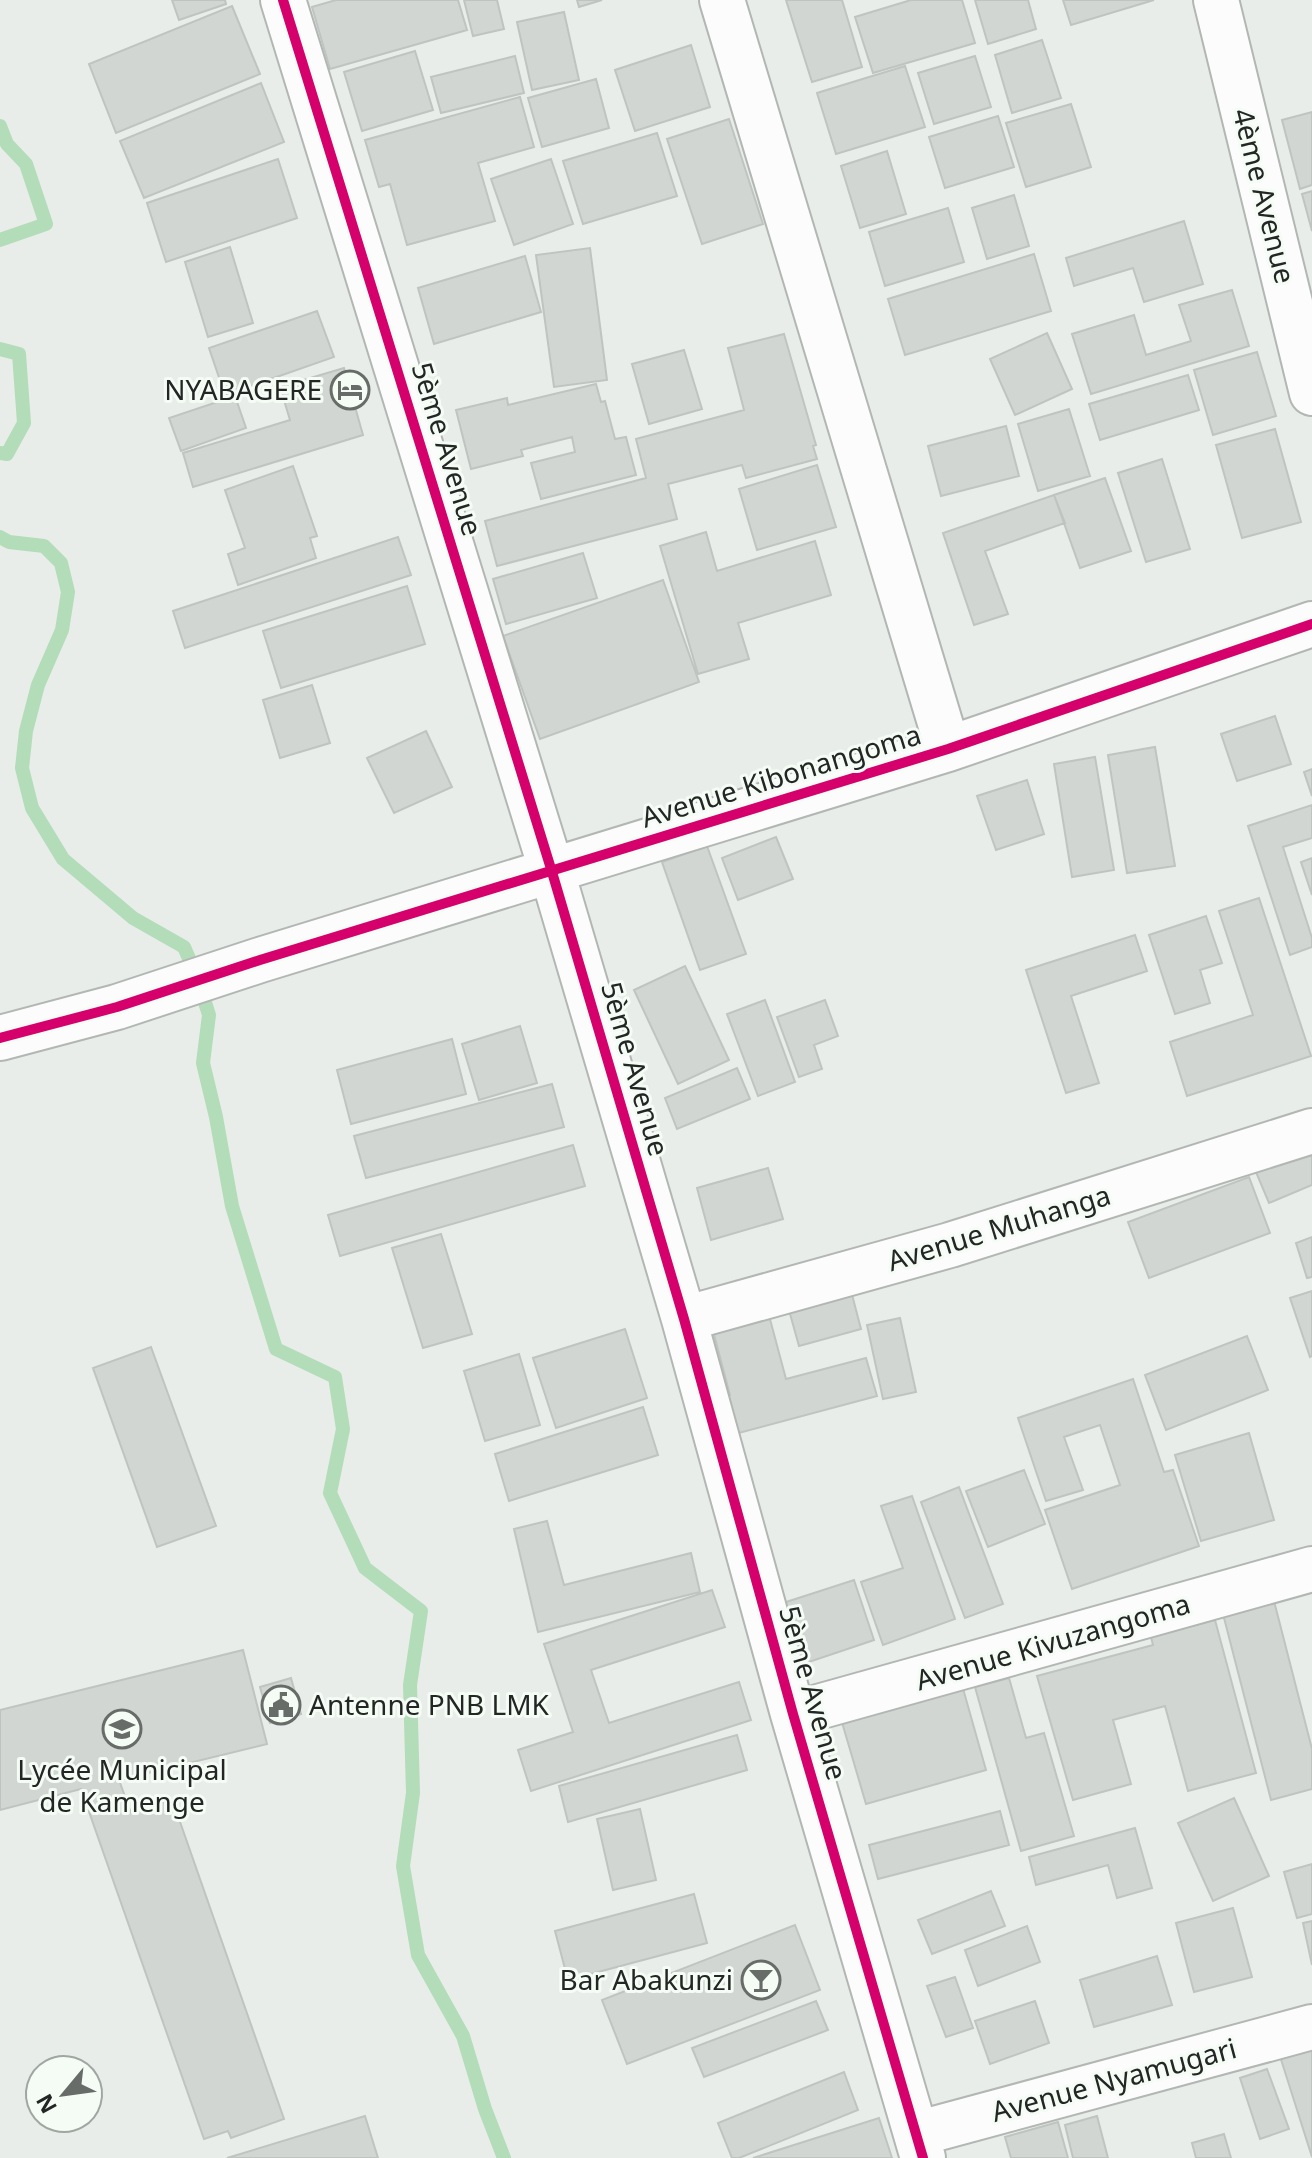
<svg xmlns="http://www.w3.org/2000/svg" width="1312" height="2158" viewBox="0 0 1312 2158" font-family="'Noto Sans',sans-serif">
  <rect width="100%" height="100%" fill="#e8ede9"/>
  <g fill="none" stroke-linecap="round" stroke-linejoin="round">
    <path stroke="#b3dcb9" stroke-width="14" d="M0,126L7,144L26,164L46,224L0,240
      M0,349L19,354L24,423L7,454L0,453
      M0,537L9,542L44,546L61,563L68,592L62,630L38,685L26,731L22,768L32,808L63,859L133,918L184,947L197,977L209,1015L203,1063L216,1117L232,1206L276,1349L335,1377L343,1429L330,1493L365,1568L421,1611L410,1685L413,1793L403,1866L418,1955L463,2036L485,2109L504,2158"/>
  </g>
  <path fill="#d2d6d3" stroke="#c0c4c1" stroke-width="2" d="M172,0H225L226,4L179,20Z
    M336,0H458L467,30L330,69L312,7Z
    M464,0H497L504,29L473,36Z
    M577,0H602L579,7Z
    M786,0H842L862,67L812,82Z
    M911,0H962L975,43L873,73L855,17Z
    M975,0H1028L1036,29L988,44Z
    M1063,0H1154L1071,25Z
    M232,6L260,74L116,133L89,64Z
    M564,12L579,80L532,90L517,22Z
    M1042,40L1061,98L1012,113L995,55Z
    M691,45L710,107L635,131L615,70Z
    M415,51L433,110L362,131L344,72Z
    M515,56L524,93L441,113L431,77Z
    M975,56L991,107L934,124L918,73Z
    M905,66L925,127L836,154L817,93Z
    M596,79L609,128L542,147L528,98Z
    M261,83L284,142L144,198L120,141Z
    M520,97L534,147L478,163L495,221L407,245L390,184L379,187L365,140Z
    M1071,104L1091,167L1026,187L1006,123Z
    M1312,112V185L1300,189L1282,120Z
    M998,116L1014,167L945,188L929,137Z
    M729,119L763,224L702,244L667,139Z
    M657,133L677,196L583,224L563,161Z
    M887,151L906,214L860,228L841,166Z
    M278,159L297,218L166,262L147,203Z
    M551,159L573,224L514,245L491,179Z
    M1312,191V231L1302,194Z
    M1014,195L1029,246L987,259L972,208Z
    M948,208L964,262L885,286L869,232Z
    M1184,221L1203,284L1144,302L1133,268L1074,286L1066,258Z
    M230,247L253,323L208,337L185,262Z
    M590,248L607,380L554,387L536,255Z
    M1034,254L1051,311L905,355L888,299Z
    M525,256L541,312L434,344L418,288Z
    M1232,290L1249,346L1091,394L1072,334L1134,315L1146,355L1191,341L1179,305Z
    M317,311L334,357L225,395L209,348Z
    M1047,333L1072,389L1015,415L990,359Z
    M784,334L816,445L813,446L817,459L746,478L742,465L668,484L677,519L497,566L485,521L646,478L636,439L744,410L728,348Z
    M684,350L702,409L649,424L632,364Z
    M1257,352L1276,416L1213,435L1194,370Z
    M344,368L363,435L193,487L183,453L290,420L280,387Z
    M1188,375L1199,410L1100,440L1089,404Z
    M596,384L601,402L605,401L615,439L626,437L636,475L541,499L531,463L575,452L572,437L521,450L523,456L471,469L456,410L507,398L508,405Z
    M235,396L246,428L181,451L169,418Z
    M1069,409L1090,476L1038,491L1018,424Z
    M1006,426L1019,476L941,496L928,446Z
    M1275,429L1301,522L1242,538L1216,445Z
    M1162,459L1190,549L1146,562L1118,473Z
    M817,465L836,527L757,550L739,489Z
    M293,466L317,536L310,538L316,558L238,585L228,554L245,548L225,490Z
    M1105,478L1131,551L1080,568L1054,495Z
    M1054,495L1065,523L985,551L1008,614L974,625L943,533Z
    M706,532L717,571L815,541L831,595L738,623L749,659L698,674L660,546Z
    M398,537L411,575L185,648L173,611Z
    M583,553L597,598L506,624L493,579Z
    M663,580L699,682L540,739L503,636Z
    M407,586L425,644L281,688L263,631Z
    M312,685L330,743L280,758L263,700Z
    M1275,716L1291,764L1237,781L1221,734Z
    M426,731L452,787L394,813L367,758Z
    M1155,747L1175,866L1127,873L1108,755Z
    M1095,757L1114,870L1072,877L1054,764Z
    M1312,769V796L1304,772Z
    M1027,780L1044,834L996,850L977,796Z
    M1312,805V838L1283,847L1312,938V947L1290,955L1248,826Z
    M776,837L793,879L738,900L722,858Z
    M707,846L746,954L700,970L662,862Z
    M1312,858V895L1301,862Z
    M1259,898L1311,1056L1187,1096L1170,1042L1253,1015L1219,911Z
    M1206,916L1222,963L1200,970L1210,1003L1175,1014L1149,935Z
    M1135,935L1147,971L1071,996L1099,1083L1066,1093L1026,970Z
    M685,966L729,1060L678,1084L634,990Z
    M765,1000L795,1082L758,1096L727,1014Z
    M825,1000L838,1036L814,1045L822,1069L799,1077L777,1017Z
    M520,1026L537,1083L479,1100L462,1044Z
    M452,1039L466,1094L351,1124L337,1070Z
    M737,1068L750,1099L677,1129L665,1098Z
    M552,1084L564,1127L366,1178L354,1136Z
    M1307,1142L1312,1154V1185L1269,1203L1253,1165Z
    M573,1145L585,1186L340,1256L328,1215Z
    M768,1168L783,1219L711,1240L697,1188Z
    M1249,1177L1270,1233L1149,1278L1128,1222Z
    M441,1234L472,1334L423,1348L392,1248Z
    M1312,1237V1277L1307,1278L1296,1243Z
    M850,1287L861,1329L799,1346L787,1303Z
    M1312,1291V1356L1310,1357L1290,1298Z
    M767,1308L786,1379L866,1358L877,1396L731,1435L720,1398L730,1395L711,1323Z
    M900,1318L916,1392L883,1399L867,1325Z
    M625,1329L647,1398L556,1428L533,1358Z
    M1247,1336L1268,1390L1166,1430L1145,1375Z
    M151,1347L216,1526L157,1547L93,1368Z
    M519,1354L540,1425L485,1441L464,1371Z
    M1133,1379L1164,1472L1173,1470L1199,1546L1072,1589L1045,1510L1120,1485L1100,1425L1064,1437L1083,1490L1046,1501L1018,1418Z
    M643,1407L658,1455L509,1501L495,1454Z
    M1249,1433L1274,1520L1201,1541L1175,1455Z
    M1024,1470L1045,1524L988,1547L966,1491Z
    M959,1487L1003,1604L965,1618L921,1502Z
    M912,1496L955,1619L883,1645L861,1582L903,1568L881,1506Z
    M547,1521L564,1585L691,1553L700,1592L538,1632L514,1529Z
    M854,1580L874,1640L797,1666L777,1605Z
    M712,1590L725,1627L591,1670L609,1723L739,1682L751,1720L531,1791L518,1750L573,1732L544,1644Z
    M1274,1601L1312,1749V1789L1271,1800L1223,1614Z
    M1215,1620L1256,1773L1188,1791L1165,1706L1113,1720L1131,1784L1073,1800L1037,1676L1153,1645L1151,1637Z
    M243,1650L267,1744L119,1780L131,1813L172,1799L284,2119L231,2138L228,2131L204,2139L81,1789L0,1810V1710Z
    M291,1678L301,1714L270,1723L260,1687Z
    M1009,1678L1026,1738L1044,1733L1074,1836L1021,1851L975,1687Z
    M962,1685L986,1770L866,1804L841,1719Z
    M737,1735L747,1770L568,1822L559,1786Z
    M1234,1798L1269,1876L1213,1901L1178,1823Z
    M640,1809L656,1880L613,1890L597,1819Z
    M1000,1811L1009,1845L878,1879L869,1845Z
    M1135,1828L1152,1888L1117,1898L1108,1865L1036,1885L1029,1857Z
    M1312,1864V1914L1297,1918L1284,1872Z
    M991,1891L1005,1926L932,1954L918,1920Z
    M694,1894L707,1943L568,1980L555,1931Z
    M1233,1908L1252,1977L1194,1992L1176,1923Z
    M1312,1921V1965L1303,1923Z
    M795,1925L820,1990L627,2064L602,2000Z
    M1027,1926L1040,1962L978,1986L965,1950Z
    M1157,1956L1172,2005L1094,2027L1080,1980Z
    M955,1977L973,2028L946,2037L927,1986Z
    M816,2001L828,2030L704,2077L692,2048Z
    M1035,2001L1049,2043L990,2064L975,2021Z
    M1312,2039V2157L1278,2050Z
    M1267,2069L1289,2129L1260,2139L1240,2078Z
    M844,2072L858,2110L739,2158H732L718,2123Z
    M365,2116L378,2158H227Z
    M1097,2116L1108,2158H1073L1065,2125Z
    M879,2118L892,2158H753Z
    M1058,2122L1068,2158H1011L1005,2137Z
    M1224,2134L1231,2158H1196L1192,2143Z"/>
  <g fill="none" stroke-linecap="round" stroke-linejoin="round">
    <g stroke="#b3b7b4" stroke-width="48">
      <path id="minor" d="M283,0L552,872L684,1319L793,1714L923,2158
        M722,0L948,749
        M1216,0L1312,393
        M0,1038L117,1007L260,960L948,749L1312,624
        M684,1319L950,1245L1312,1131
        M793,1714L1312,1569
        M916,2134L1312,2027"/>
    </g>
    <use href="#minor" stroke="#fcfcfc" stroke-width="44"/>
    <g stroke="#f4fcf5" stroke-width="15">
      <path id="cycleway" d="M283,0L552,872L684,1319L793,1714L923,2158
        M0,1038L117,1007L260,960L948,749L1312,624"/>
    </g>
    <use href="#cycleway" stroke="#d6006c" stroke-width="10"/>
  </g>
  <defs>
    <g id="hotel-ring" transform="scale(2)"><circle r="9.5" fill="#f4fcf5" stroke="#686c69" stroke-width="1.5"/><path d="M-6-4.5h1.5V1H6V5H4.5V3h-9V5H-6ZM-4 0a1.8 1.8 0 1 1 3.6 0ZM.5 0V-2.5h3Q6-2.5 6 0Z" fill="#686c69"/></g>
    <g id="civic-ring" transform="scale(2)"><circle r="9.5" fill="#f4fcf5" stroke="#686c69" stroke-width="1.5"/><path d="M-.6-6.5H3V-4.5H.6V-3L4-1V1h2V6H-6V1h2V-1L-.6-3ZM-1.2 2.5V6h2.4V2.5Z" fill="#686c69"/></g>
    <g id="school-ring" transform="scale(2)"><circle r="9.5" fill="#f4fcf5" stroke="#686c69" stroke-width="1.5"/><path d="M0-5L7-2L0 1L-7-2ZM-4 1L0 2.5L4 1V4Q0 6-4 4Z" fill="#686c69"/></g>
    <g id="bar-ring" transform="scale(2)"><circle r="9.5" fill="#f4fcf5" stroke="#686c69" stroke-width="1.5"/><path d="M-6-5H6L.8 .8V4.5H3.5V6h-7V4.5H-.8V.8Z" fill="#686c69"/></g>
  </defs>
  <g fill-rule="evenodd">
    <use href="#hotel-ring" x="350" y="390"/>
    <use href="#civic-ring" x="281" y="1705"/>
    <use href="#school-ring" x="122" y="1729"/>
    <use href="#bar-ring" x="761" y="1980"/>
  </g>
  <g text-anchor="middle" stroke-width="6" stroke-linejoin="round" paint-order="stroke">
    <g font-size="28" fill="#232624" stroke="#f4fcf5">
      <text transform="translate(1264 196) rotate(76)" y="10">4ème Avenue</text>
      <text transform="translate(447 449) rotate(73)" y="10">5ème Avenue</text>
      <text transform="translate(781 776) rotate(-17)" y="10">Avenue Kibonangoma</text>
      <text transform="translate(635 1069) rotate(74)" y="10">5ème Avenue</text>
      <text transform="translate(999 1228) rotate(-17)" y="10">Avenue Muhanga</text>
      <text transform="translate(1053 1642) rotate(-16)" y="10">Avenue Kivuzangoma</text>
      <text transform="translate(813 1693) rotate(74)" y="10">5ème Avenue</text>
      <text transform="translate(1114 2080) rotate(-15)" y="10">Avenue Nyamugari</text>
    </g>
    <g font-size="28" fill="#232624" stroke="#f4fcf5" text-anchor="end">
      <text x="322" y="400">NYABAGERE</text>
      <text x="309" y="1715" text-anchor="start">Antenne PNB LMK</text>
      <text x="122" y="1780" text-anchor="middle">Lycée Municipal<tspan x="122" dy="32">de Kamenge</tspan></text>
      <text x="733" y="1990">Bar Abakunzi</text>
    </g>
  </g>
  <g transform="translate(64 2094) rotate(241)"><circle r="38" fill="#f4fcf5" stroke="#a0a6a1" stroke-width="2"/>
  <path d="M0-6L14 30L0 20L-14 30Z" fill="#686c69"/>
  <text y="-12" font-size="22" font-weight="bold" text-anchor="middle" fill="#232624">N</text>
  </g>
</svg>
